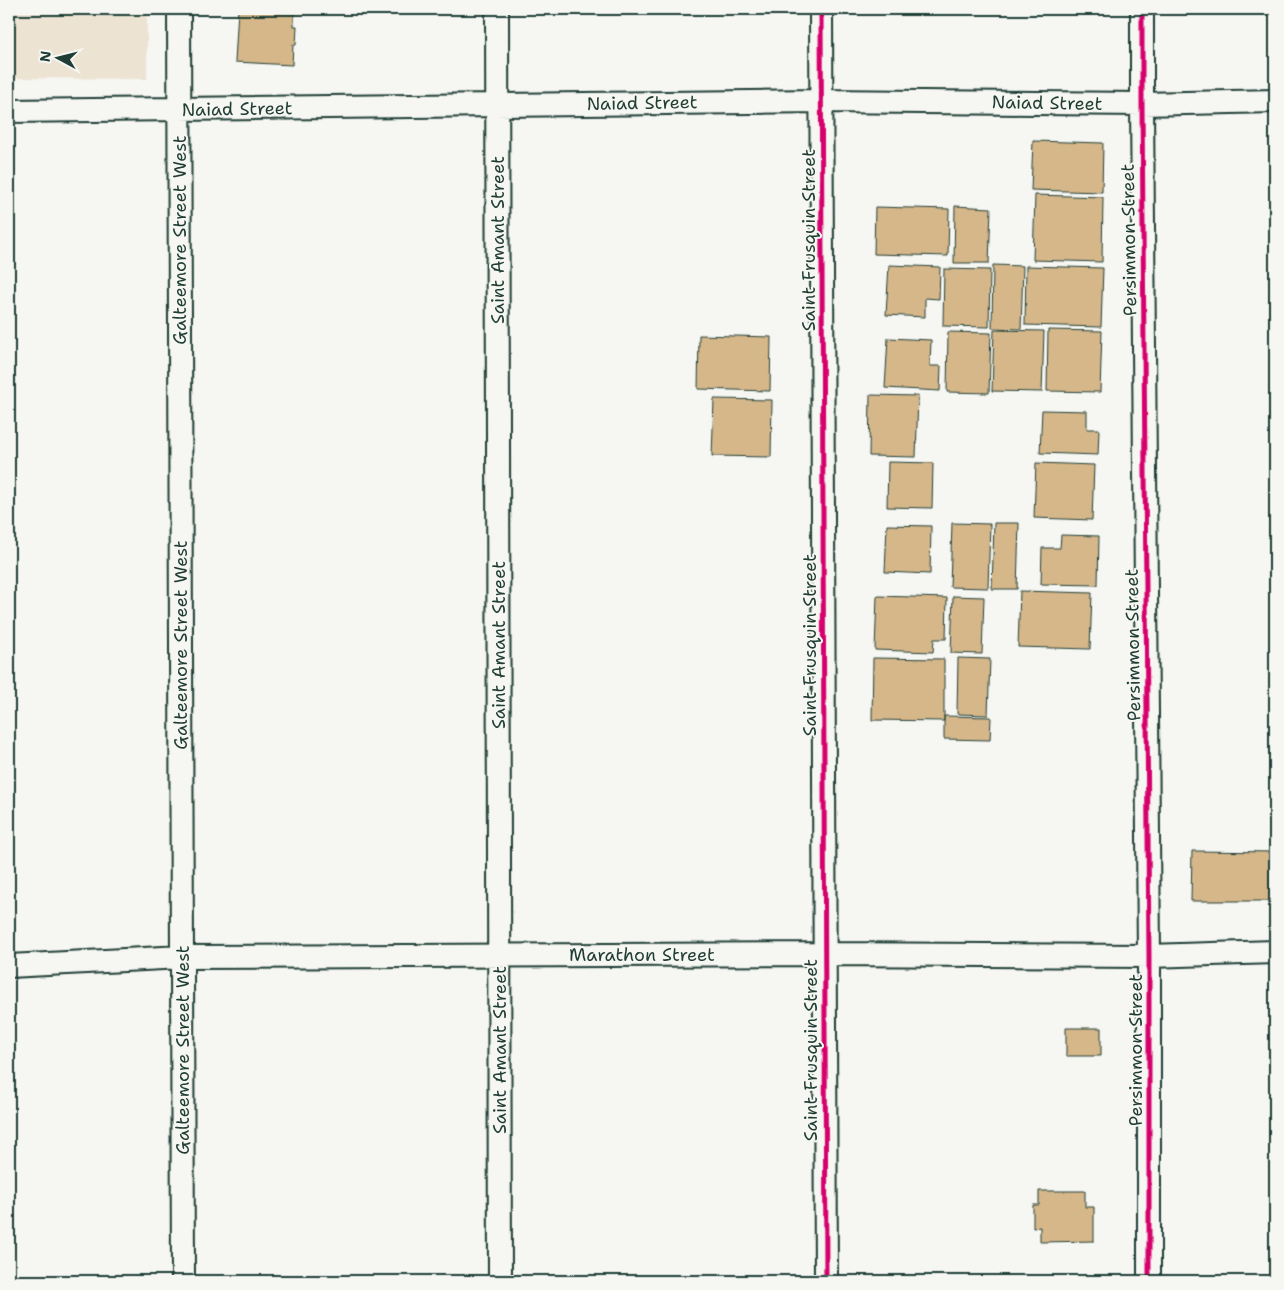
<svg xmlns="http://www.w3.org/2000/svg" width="1284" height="1290" viewBox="0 0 1284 1290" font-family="'Shantell Sans',sans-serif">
  <rect width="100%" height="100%" fill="#f6f6f2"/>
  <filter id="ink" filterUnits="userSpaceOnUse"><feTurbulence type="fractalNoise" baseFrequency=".02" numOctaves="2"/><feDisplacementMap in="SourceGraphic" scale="10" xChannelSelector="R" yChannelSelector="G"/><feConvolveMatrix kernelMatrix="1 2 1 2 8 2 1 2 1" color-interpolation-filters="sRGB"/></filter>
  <g filter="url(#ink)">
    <path fill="#ece3d3" d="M9,9H147V79L9,78Z"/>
    <path fill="#d6b78a" stroke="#1f3d34" d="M238,9H294V26H297L296,45H293L292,65L235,62Z
      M1033,141L1103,143L1102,192L1031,190Z
      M1035,195L1103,197L1102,262L1033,260Z
      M955,206L991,208L989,263H954Z
      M875,207L949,209L948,256L874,254Z
      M889,265L940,267L939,299L925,298V317L886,315Z
      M993,265L1023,266L1021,329L992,328Z
      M1026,266L1103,268L1101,327L1025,325Z
      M944,269L990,270L989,327L943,326Z
      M994,330L1044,331L1042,392L992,391Z
      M1048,330L1102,331L1100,392L1047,391Z
      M948,332L991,333L989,393L947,392Z
      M699,335L771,337L770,391L698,389Z
      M888,338L931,340L930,366H941L940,391L885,388Z
      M870,395L918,396L916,457L869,456Z
      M714,399L772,400L771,457L712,456Z
      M1042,410L1087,411V429H1099L1098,455L1040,453Z
      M888,462L933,463L932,508L887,507Z
      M1036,463L1094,465L1092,520L1034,518Z
      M952,523L990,524L988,588L950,587Z
      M994,523H1019L1017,589H992Z
      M887,525L931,526L930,574L885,572Z
      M1061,535L1099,536L1098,585L1041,584L1042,548H1060Z
      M1020,591L1092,593L1090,649L1018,647Z
      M877,596L947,598L946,639H934L933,652L875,650Z
      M953,596L984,597L982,654L951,653Z
      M873,658L944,659V721L872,720Z
      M958,658L990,659L988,715L957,714Z
      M944,716L991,717L990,740L944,739Z
      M1192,851L1275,852V901H1191Z
      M1066,1028H1101V1056H1066Z
      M1039,1191H1085V1207H1094V1241L1040,1242V1227L1033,1228V1205H1039Z"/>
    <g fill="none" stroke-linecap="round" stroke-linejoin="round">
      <g stroke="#1f3d34" stroke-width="26">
        <path id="minor" d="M179,9L183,1281
          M497,9L500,1281
          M821,9L826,1281
          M1142,9V104L1149,956V1281
          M9,111L822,101L1142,104L1275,101
          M9,966L182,957L825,954L1149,956L1275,952"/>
      </g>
      <use href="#minor" stroke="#f6f6f2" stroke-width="22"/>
      <g stroke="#f6f6f2" stroke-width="8">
        <path id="cycleway" d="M821,9L826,1281
          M1142,9V104L1149,956V1281"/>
      </g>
      <use href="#cycleway" stroke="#d6006c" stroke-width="5"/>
    </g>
  </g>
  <g text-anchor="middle" stroke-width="4" stroke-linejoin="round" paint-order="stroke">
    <g font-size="18" fill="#1f3d34" stroke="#f6f6f2">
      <text transform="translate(642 103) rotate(-1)" y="6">Naiad Street</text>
      <text transform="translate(1047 103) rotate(1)" y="6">Naiad Street</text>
      <text transform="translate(237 109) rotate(-1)" y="6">Naiad Street</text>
      <text transform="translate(180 240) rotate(-90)" y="6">Galteemore Street West</text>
      <text transform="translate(498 240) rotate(-90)" y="6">Saint Amant Street</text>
      <text transform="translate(809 240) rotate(-90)" y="6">Saint Frusquin Street</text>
      <text transform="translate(1129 240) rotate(-91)" y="6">Persimmon Street</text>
      <text transform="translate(181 645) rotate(-90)" y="6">Galteemore Street West</text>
      <text transform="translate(499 645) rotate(-90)" y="6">Saint Amant Street</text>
      <text transform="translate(810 645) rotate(-90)" y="6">Saint Frusquin Street</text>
      <text transform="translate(1133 645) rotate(-91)" y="6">Persimmon Street</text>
      <text x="642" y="961">Marathon Street</text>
      <text transform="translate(183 1050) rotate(-90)" y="6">Galteemore Street West</text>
      <text transform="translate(500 1050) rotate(-90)" y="6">Saint Amant Street</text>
      <text transform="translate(811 1050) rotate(-90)" y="6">Saint Frusquin Street</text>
      <text transform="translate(1136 1050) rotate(-90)" y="6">Persimmon Street</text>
    </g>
  </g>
  <rect width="1284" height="1290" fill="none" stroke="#f6f6f2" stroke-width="30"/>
  <rect x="15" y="15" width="1254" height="1260" fill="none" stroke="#1f3d34" stroke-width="2" filter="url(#ink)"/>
  <g transform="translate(58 58) rotate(277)" stroke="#f6f6f2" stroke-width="4" paint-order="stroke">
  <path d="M0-4L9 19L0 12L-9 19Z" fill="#1f3d34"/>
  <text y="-8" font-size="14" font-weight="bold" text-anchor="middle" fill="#1f3d34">N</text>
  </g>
</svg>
